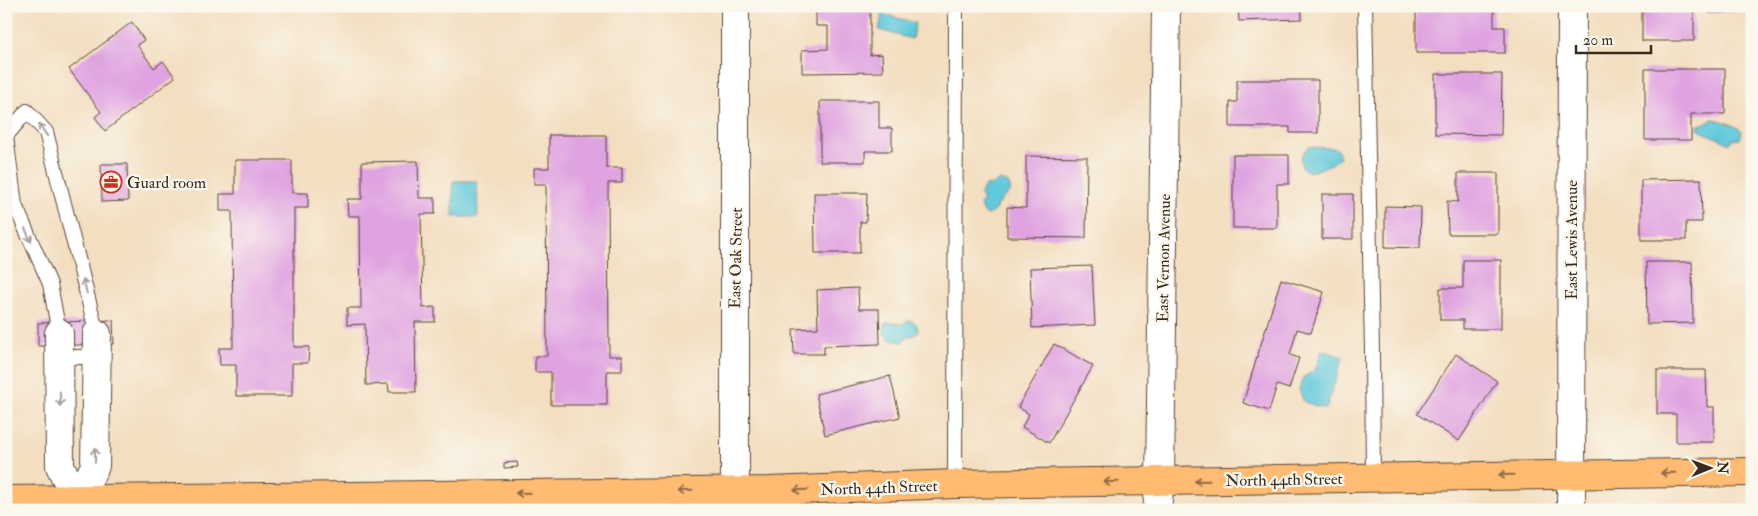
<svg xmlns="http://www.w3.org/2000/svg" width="1758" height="516" viewBox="0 0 1758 516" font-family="'IM FELL Double Pica',serif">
  <rect width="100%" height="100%" fill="#fbf7ec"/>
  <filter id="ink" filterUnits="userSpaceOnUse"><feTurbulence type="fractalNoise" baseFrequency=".02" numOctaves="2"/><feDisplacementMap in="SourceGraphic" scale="10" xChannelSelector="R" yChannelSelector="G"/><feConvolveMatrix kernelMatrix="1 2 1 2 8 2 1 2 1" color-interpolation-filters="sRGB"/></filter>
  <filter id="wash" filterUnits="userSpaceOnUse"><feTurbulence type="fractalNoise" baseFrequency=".0096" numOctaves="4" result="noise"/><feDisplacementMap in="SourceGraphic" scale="20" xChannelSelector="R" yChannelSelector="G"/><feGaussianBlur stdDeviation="1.12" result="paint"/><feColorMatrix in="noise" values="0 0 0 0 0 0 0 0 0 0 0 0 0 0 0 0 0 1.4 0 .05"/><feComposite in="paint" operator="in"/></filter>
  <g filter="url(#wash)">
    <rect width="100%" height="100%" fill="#f3dec0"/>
    <path fill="#60c9db" stroke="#4e7a7c" d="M883,14L915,23L912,39L879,30L882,15Z
      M1712,119C1719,119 1737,126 1742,131L1740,139L1731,140V143H1727C1720,137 1708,137 1698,128L1699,125L1709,122Z
      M1309,147L1334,148L1338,150L1340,157C1336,162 1331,164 1326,166C1313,173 1301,177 1301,157L1305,150Z
      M1000,180L1008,183C1014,192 1008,194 1002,199C997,205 1004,201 997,204L995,211L988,215L984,213L980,206L983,200L980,194L986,185L991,186Z
      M453,181H477L478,217H453Z
      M908,321H912L917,325L918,332L915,335L907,337L902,342L889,339L884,333L885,324L888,322L902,324Z
      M1322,350L1343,357L1326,409L1304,402L1299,390L1303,377L1315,371Z"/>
    <g id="blocks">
      <path fill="#e0a3e1" d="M816,6H860V10L870,9V55L882,54L883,72L802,73V50L828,49V26H816Z
        M1238,6H1301L1302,19L1239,21Z
        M1416,6H1494V27H1505V53H1416Z
        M1642,6H1694V41H1642Z
        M1709,6H1735V12L1709,13Z
        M132,22L144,40L137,45L154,68L163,61L175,77L105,131L95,117L101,112L69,69Z
        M1645,69H1725V114H1691V140H1645Z
        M1435,74H1502L1501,135L1435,134Z
        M1237,80H1318V133H1290V127H1230V102H1237Z
        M820,101H879V128H892V151H865V162H820Z
        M549,135H606V168H622V183H608L609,356H622V371H607V405H551V372H535V356H547L546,184H534V168H549Z
        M1233,155H1289V184H1277V228H1233Z
        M1026,156L1087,157L1086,238L1007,237V207L1026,208Z
        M235,160H292V193H308V208H294V347H309L308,363H292V396H236V365H220L219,348H233L232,211H220V194H235Z
        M418,161L419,198H435V214H421L423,308L435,307V322H415L416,392H389L388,384L366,385L365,324L347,325V308H361L360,216H348L347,199H362V162Z
        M101,164H127L128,201L102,202Z
        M1458,173H1498V234H1448L1447,201L1458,202Z
        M1701,179L1702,222H1686V240H1641V180Z
        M814,193H867L866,222H860V253H815Z
        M1322,194H1353V239H1322Z
        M1385,206L1421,207L1420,248L1385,247Z
        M1463,260H1501V329H1463V320H1440V288H1463Z
        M1646,262H1692L1693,323L1647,324Z
        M1092,266L1095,325L1032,328L1030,268Z
        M1281,279L1324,292L1311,333L1297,329L1290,355L1299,358L1289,389L1277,385L1269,411L1243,403Z
        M858,288L859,309H879L880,344L824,346V354H794L793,329L818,328L817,290Z
        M113,320L114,344L38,346V323Z
        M1054,344L1093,366L1049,443L1022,427L1029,414L1018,407Z
        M1456,354L1497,381L1459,441L1417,414Z
        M1657,370H1706L1707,407H1714V442H1676V414H1657Z
        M890,376L900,417L825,435L816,394Z
        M517,462L518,467L504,468V463Z"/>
    </g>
  </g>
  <g filter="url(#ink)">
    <use href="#blocks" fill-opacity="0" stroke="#574536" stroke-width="1"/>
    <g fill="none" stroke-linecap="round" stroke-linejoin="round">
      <g stroke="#574536" stroke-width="16">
        <path id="service" d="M1365,6L1372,351L1373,477
          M6,136L27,111L46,132L97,334
          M6,137L15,205L50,284L59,333
          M59,357H96
          M955,484L956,6"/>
      </g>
      <g stroke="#574536" stroke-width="30">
        <path id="minor" d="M59,333L60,466L77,500V510
          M77,500L95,466L97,334
          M1157,510L1160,482L1166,6
          M1571,510L1572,6"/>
      </g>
      <g stroke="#574536" stroke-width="30">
        <path id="tertiary" d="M735,510V6"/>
      </g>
      <g stroke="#574536" stroke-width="30">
        <path id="primary" d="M6,500L769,491L955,484L1752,472"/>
      </g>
      <use href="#service" stroke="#fff" stroke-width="14"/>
      <use href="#minor" stroke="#fff" stroke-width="28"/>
      <use href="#tertiary" stroke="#fff" stroke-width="28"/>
      <use href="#primary" stroke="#febb71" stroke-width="28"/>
    </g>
    <defs><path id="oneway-shaft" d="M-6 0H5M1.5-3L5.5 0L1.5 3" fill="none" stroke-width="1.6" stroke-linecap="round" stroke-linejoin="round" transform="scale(1.25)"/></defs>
    <g stroke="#a79f9a">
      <use href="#oneway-shaft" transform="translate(43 130) rotate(-125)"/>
      <use href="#oneway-shaft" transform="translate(28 235) rotate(66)"/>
      <use href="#oneway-shaft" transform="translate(85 286) rotate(-104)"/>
      <use href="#oneway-shaft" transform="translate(60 399) rotate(90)"/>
      <use href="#oneway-shaft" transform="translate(95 455) rotate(-91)"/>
    </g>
    <g stroke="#936b43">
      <use href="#oneway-shaft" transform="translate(1668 473) rotate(179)"/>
      <use href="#oneway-shaft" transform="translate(1506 475) rotate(179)"/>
      <use href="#oneway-shaft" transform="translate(1202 481) rotate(179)"/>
      <use href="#oneway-shaft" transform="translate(1111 482) rotate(179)"/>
      <use href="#oneway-shaft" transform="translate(801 490) rotate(178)"/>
      <use href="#oneway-shaft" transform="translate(685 491) rotate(179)"/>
      <use href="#oneway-shaft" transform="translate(523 493) rotate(179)"/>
    </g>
  </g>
  <defs>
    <g id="office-ring" transform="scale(1.125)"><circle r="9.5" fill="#fbf7ec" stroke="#c8321e" stroke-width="1.5"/><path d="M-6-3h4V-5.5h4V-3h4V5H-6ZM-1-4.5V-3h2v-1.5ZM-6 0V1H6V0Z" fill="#c8321e"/></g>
  </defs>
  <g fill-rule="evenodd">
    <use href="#office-ring" x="111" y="182"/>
  </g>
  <g text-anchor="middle" stroke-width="4.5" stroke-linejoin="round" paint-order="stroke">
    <g font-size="16" fill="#3b2a1e" stroke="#fbf7ec" text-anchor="start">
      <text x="127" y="188">Guard room</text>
    </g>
    <g font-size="16" fill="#3b2a1e" stroke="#fbf7ec">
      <text transform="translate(1571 240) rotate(-90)" y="6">East Lewis Avenue</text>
      <text transform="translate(735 258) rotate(-89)" y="6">East Oak Street</text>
      <text transform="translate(1163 258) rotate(-89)" y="6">East Vernon Avenue</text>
      <text transform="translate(1284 479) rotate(-1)" y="6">North 44th Street</text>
      <text transform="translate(879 487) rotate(-2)" y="6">North 44th Street</text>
    </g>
  </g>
  <rect width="1758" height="516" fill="none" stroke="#fbf7ec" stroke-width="25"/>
  <g transform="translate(1710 468) rotate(89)" stroke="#fbf7ec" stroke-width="4" paint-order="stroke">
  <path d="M0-4L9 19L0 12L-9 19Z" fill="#3b2a1e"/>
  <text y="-8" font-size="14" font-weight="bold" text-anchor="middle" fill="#3b2a1e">N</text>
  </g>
  <path d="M1576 45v8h75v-8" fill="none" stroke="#3b2a1e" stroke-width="2.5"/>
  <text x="1583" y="45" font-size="15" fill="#3b2a1e" stroke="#fbf7ec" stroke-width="4" paint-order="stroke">20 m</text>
</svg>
